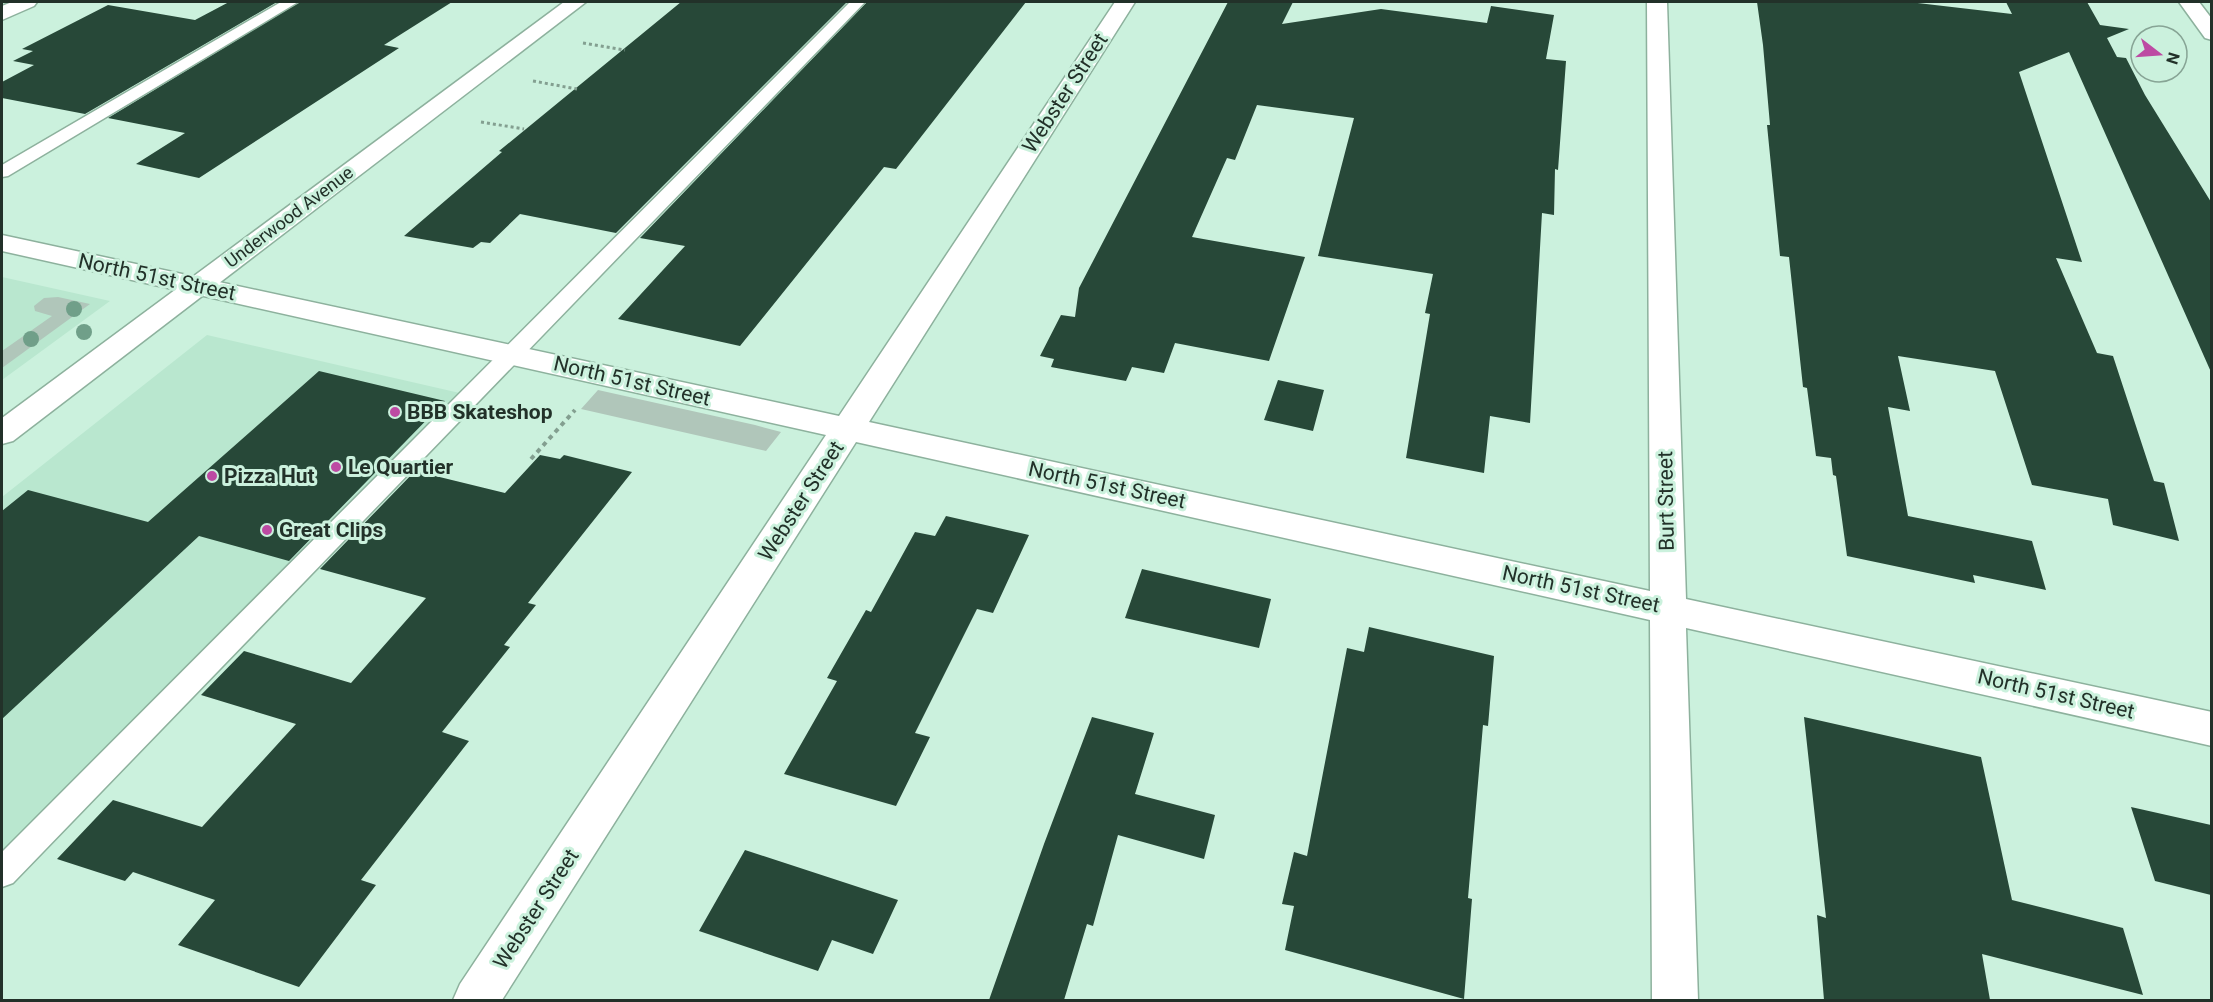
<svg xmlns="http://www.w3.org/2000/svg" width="2213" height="1002" viewBox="0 0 2213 1002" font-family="Roboto,sans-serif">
  <rect width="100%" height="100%" fill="#cbf1dd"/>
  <path fill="#b9e7cf" d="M2,277L110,301L2,380Z
    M207,335L464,394L2,861V497Z"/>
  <path fill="#b0c6ba" d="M58,297L90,304L2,368V351L52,316L35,311L34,306L44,298Z
    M598,390L755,425L781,432L766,451L581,409Z"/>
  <path fill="#274838" d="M229,2H277L85,114L2,98V82L34,65L13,61L33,51L22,49L108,5L195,20Z
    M300,2H452L384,45L399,48L199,178L136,164L185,133L108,118Z
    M681,2H847L616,233L520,214L490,243L481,242L473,248L404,236L502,152L499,151Z
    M867,2H1026L896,169L884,167L740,346L618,319L685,246L640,238Z
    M1228,2H1293L1282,24L1381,9L1487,23L1491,6L1554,15L1546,59L1566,61L1558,170L1555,169L1554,215L1542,213L1530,423L1490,416L1484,473L1406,458L1430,314L1425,313L1433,274L1318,256L1354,118L1257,105L1235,160L1227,158L1192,237L1305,257L1269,361L1175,343L1164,373L1132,367L1126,381L1051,367L1054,359L1040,356L1061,315L1075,317L1079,288Z
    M1757,2H1909L2012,14L2006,2H2087L2100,25L2129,29L2107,38L2117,57L2126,58L2145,95L2211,202V372L2069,52L2019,72L2082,262L2056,258L2097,353L2113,356L2154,481L2164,483L2179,541L2113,525L2108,499L2032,485L1995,371L1898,356L1910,411L1888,407L1908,516L2032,541L2046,590L1973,575L1975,583L1847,556L1836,476L1833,475L1831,458L1816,456L1807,388L1803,387L1789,257L1780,256L1767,125H1770L1763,45Z
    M319,371L445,401L289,561L199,536L2,719V511L28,490L148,522Z
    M1278,380L1324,390L1313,431L1264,420Z
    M540,455L560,459L564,455L632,472L528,603L536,605L504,645L510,647L442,732L469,741L361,880L376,885L299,987L178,945L215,900L133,872L125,881L57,859L113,800L202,827L296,724L201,695L244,651L351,683L426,598L320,569L415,471L505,493Z
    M946,516L1029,535L993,613L977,609L915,733L930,737L896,806L784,774L837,681L827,678L866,610L871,612L915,532L935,536Z
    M1142,569L1271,599L1259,648L1125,618Z
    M1369,627L1494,656L1488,726L1483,725L1468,898L1472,899L1464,999L1285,950L1294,906L1282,904L1294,852L1307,856L1347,648L1364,652Z
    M1092,717L1154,733L1135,794L1215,815L1204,859L1118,835L1093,926L1087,924L1064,1000H989L1044,844Z
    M1804,717L1981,757L2012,900L2123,928L2143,995L1982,954L1990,1000H1824L1817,915L1826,918Z
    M2131,807L2211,825V895L2155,881Z
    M745,850L898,900L873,954L832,940L818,971L699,931Z"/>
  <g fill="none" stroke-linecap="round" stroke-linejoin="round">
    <g stroke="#8db19d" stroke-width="3">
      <path id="lane" d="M281,2H298L8,176L2,177V165Z
        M850,2H865L13,883L2,887V852Z"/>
    </g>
    <g stroke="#8db19d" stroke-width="3">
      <path id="street" d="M12,2H37L34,6L2,20V6Z
        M1115,2H1135L869,422L1650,591L1647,2H1667L1686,599L2212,712V746L1686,628L1698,1000H1652L1650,620L856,442L502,1000H453L460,984L826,435L2,251V235L839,416Z
        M2179,2H2199L2212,19V40L2205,38Z"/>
    </g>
    <g stroke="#8db19d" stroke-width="3">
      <path id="secondary" d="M564,2H586L13,441L2,444V418Z"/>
    </g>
    <path stroke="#839f90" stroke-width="3" stroke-dasharray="3 3" stroke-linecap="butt" d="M583,43L625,50
      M533,81L577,89
      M481,122L524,129"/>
    <path stroke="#839f90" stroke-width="4" stroke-dasharray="4.5 4.5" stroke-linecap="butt" d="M531,459L575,410"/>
    <use href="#lane" fill="#fff" fill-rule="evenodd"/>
    <use href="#street" fill="#fff" fill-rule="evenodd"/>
    <use href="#secondary" fill="#fff" fill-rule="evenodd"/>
  </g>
  <g fill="#709f89">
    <circle cx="74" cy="309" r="8"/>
    <circle cx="84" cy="332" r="8"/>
    <circle cx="31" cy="339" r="8"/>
  </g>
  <g fill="#bd4aa3" stroke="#cbf1dd" stroke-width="2">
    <circle cx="395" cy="412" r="6"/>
    <circle cx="336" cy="467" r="6"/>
    <circle cx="212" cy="476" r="6"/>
    <circle cx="267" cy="530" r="6"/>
  </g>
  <g text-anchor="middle" stroke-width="6" stroke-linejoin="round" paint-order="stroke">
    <g font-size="18" fill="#223129" stroke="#cbf1dd">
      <text transform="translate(289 217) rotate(-37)" y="6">Underwood Avenue</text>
    </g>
    <g font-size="21" fill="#223129" stroke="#cbf1dd">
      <text transform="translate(1065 93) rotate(-57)" y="7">Webster Street</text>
      <text transform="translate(157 277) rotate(12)" y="7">North 51st Street</text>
      <text transform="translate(632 381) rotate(13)" y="7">North 51st Street</text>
      <text transform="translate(1107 485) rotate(12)" y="7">North 51st Street</text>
      <text transform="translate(801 501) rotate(-57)" y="7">Webster Street</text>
      <text transform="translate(1666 501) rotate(-91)" y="7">Burt Street</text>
      <text transform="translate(1581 589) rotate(12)" y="7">North 51st Street</text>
      <text transform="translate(2056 694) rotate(13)" y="7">North 51st Street</text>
      <text transform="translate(536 909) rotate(-57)" y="7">Webster Street</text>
    </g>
    <g font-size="21" font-weight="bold" fill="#223129" stroke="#cbf1dd" text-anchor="start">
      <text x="407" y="419">BBB Skateshop</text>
      <text x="348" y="474">Le Quartier</text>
      <text x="224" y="483">Pizza Hut</text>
      <text x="279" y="537">Great Clips</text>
    </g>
  </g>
  <rect width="2213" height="1002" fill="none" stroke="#223129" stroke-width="6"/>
  <g transform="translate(2159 54) rotate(107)"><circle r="28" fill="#cbf1dd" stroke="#87a495" stroke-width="1.5"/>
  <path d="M0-4.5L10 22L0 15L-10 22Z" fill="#bd4aa3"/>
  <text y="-9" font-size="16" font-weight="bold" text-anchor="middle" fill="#223129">N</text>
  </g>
</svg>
